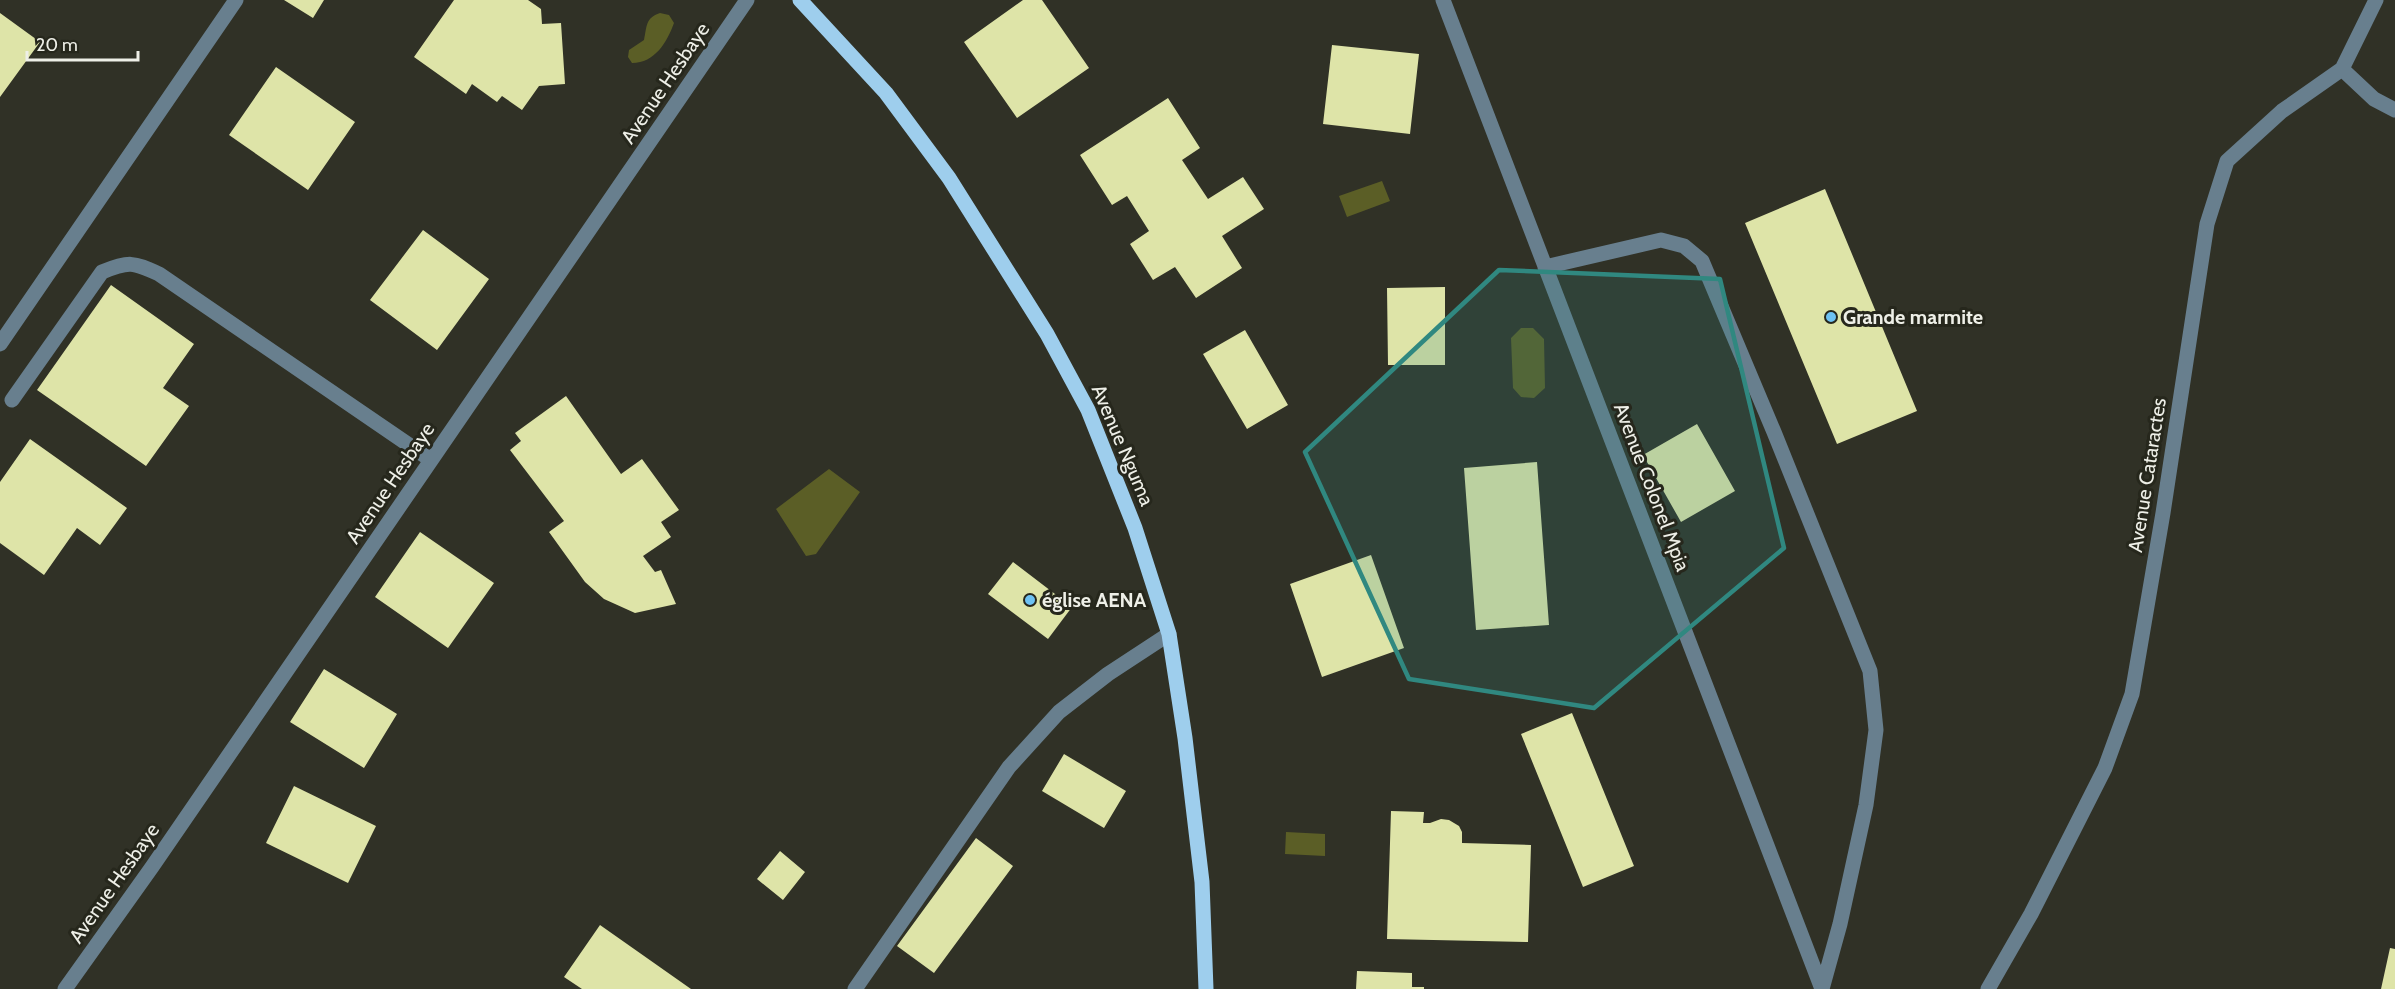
<svg xmlns="http://www.w3.org/2000/svg" width="2395" height="989" viewBox="0 0 2395 989" font-family="Cabin,sans-serif">
  <rect width="100%" height="100%" fill="#303126"/>
  <path fill="#5b5e26" d="M660,13L669,15L674,23C667,42 655,63 632,63L628,57L629,50L644,40C647,27 645,18 660,13Z
    M1382,181L1390,201L1347,217L1339,196Z
    M1521,328H1533L1544,339L1545,388L1534,398L1521,397L1513,388L1511,338Z
    M829,469L860,492L816,554L806,556L776,509Z
    M1286,832L1325,834V856L1285,854Z"/>
  <path fill="#dee4a8" d="M284,0H324L313,18Z
    M454,0H528L541,9L542,24L561,23L565,84L539,86L522,110L502,96L497,102L472,84L466,94L414,57Z
    M1023,0H1042L1089,68L1017,118L964,42Z
    M0,13L40,42L0,97Z
    M1332,45L1419,54L1410,134L1323,124Z
    M276,67L355,122L308,190L229,135Z
    M1168,98L1200,148L1182,160L1208,199L1243,177L1264,209L1222,236L1242,268L1196,298L1175,267L1153,280L1130,244L1149,231L1127,196L1112,205L1080,155Z
    M1825,189L1917,411L1837,444L1745,223Z
    M423,230L489,279L437,350L370,300Z
    M111,285L194,344L163,388L189,406L146,466L37,390Z
    M1445,287V365H1388L1387,288Z
    M1245,330L1288,405L1247,429L1203,354Z
    M566,396L621,474L642,459L679,510L661,522L671,537L643,556L655,572L661,570L676,604L635,613L604,599L585,582L549,532L564,521L510,450L521,441L515,433Z
    M1697,424L1735,491L1681,522L1643,455Z
    M30,439L127,508L100,545L77,528L44,575L0,543V482Z
    M1537,462L1549,625L1476,630L1464,468Z
    M420,532L494,583L448,648L375,597Z
    M1371,555L1404,648L1322,677L1290,584Z
    M1013,562L1072,607L1048,639L988,594Z
    M324,669L397,714L364,768L290,722Z
    M1572,713L1634,866L1583,887L1521,734Z
    M1064,754L1126,791L1104,828L1042,791Z
    M294,786L376,826L348,883L266,843Z
    M1391,811L1424,812L1423,823H1430L1441,819L1449,820L1459,826L1462,832V843L1531,845L1528,942L1387,939Z
    M976,838L1013,866L934,973L897,946Z
    M780,851L805,872L783,900L757,879Z
    M600,925L691,989H582L564,977Z
    M2390,948L2395,949V989H2381Z
    M1357,971L1412,973V987H1424V989H1356Z"/>
  <g fill="none" stroke-linecap="round" stroke-linejoin="round">
    <path stroke="#687f8e" stroke-width="15" d="M1443,0L1822,989
      M2342,69L2374,99L2395,110
      M1545,267L1661,240L1684,246L1702,261L1774,432L1870,671L1876,730L1866,805L1840,924L1822,989
      M0,344L236,0
      M12,400L102,272C129,261 133,262 159,274L431,460
      M65,989L152,867L747,0
      M855,989L1009,767L1059,712L1108,674L1169,634
      M1988,989L2031,914L2105,768L2132,694L2163,513L2207,224L2227,161L2282,111L2342,69L2376,0"/>
    <path stroke="#9eceed" stroke-width="15" d="M800,0L886,93L949,178L1047,334L1088,410L1135,528L1169,634L1185,738L1202,882L1206,989"/>
  </g>
  <path fill="#308880" fill-opacity="0.2" stroke="#308880" stroke-width="4.5" stroke-linejoin="round" d="M1499,270L1720,279L1784,548L1594,708L1409,679L1305,452Z"/>
  <g fill="#6ec2f3" stroke="#26271c" stroke-width="2">
    <circle cx="1831" cy="317" r="6"/>
    <circle cx="1030" cy="600" r="6"/>
  </g>
  <g text-anchor="middle" stroke-width="6" stroke-linejoin="round" paint-order="stroke">
    <g font-size="20" fill="#eeefe7" stroke="#26271c">
      <text transform="translate(665 83) rotate(-56)" y="7">Avenue Hesbaye</text>
      <text transform="translate(1123 445) rotate(67)" y="7">Avenue Nguma</text>
      <text transform="translate(2147 475) rotate(-81)" y="7">Avenue Cataractes</text>
      <text transform="translate(390 483) rotate(-56)" y="7">Avenue Hesbaye</text>
      <text transform="translate(1652 487) rotate(69)" y="7">Avenue Colonel Mpia</text>
      <text transform="translate(114 883) rotate(-55)" y="7">Avenue Hesbaye</text>
    </g>
    <g font-size="20" font-weight="bold" fill="#eeefe7" stroke="#26271c" text-anchor="start">
      <text x="1843" y="324">Grande marmite</text>
      <text x="1042" y="607">église AENA</text>
    </g>
  </g>
  <path d="M27 51v9h111v-9" fill="none" stroke="#eeefe7" stroke-width="3"/>
  <text x="36" y="51" font-size="18" fill="#eeefe7" stroke="#26271c" stroke-width="4.5" paint-order="stroke">20 m</text>
</svg>
